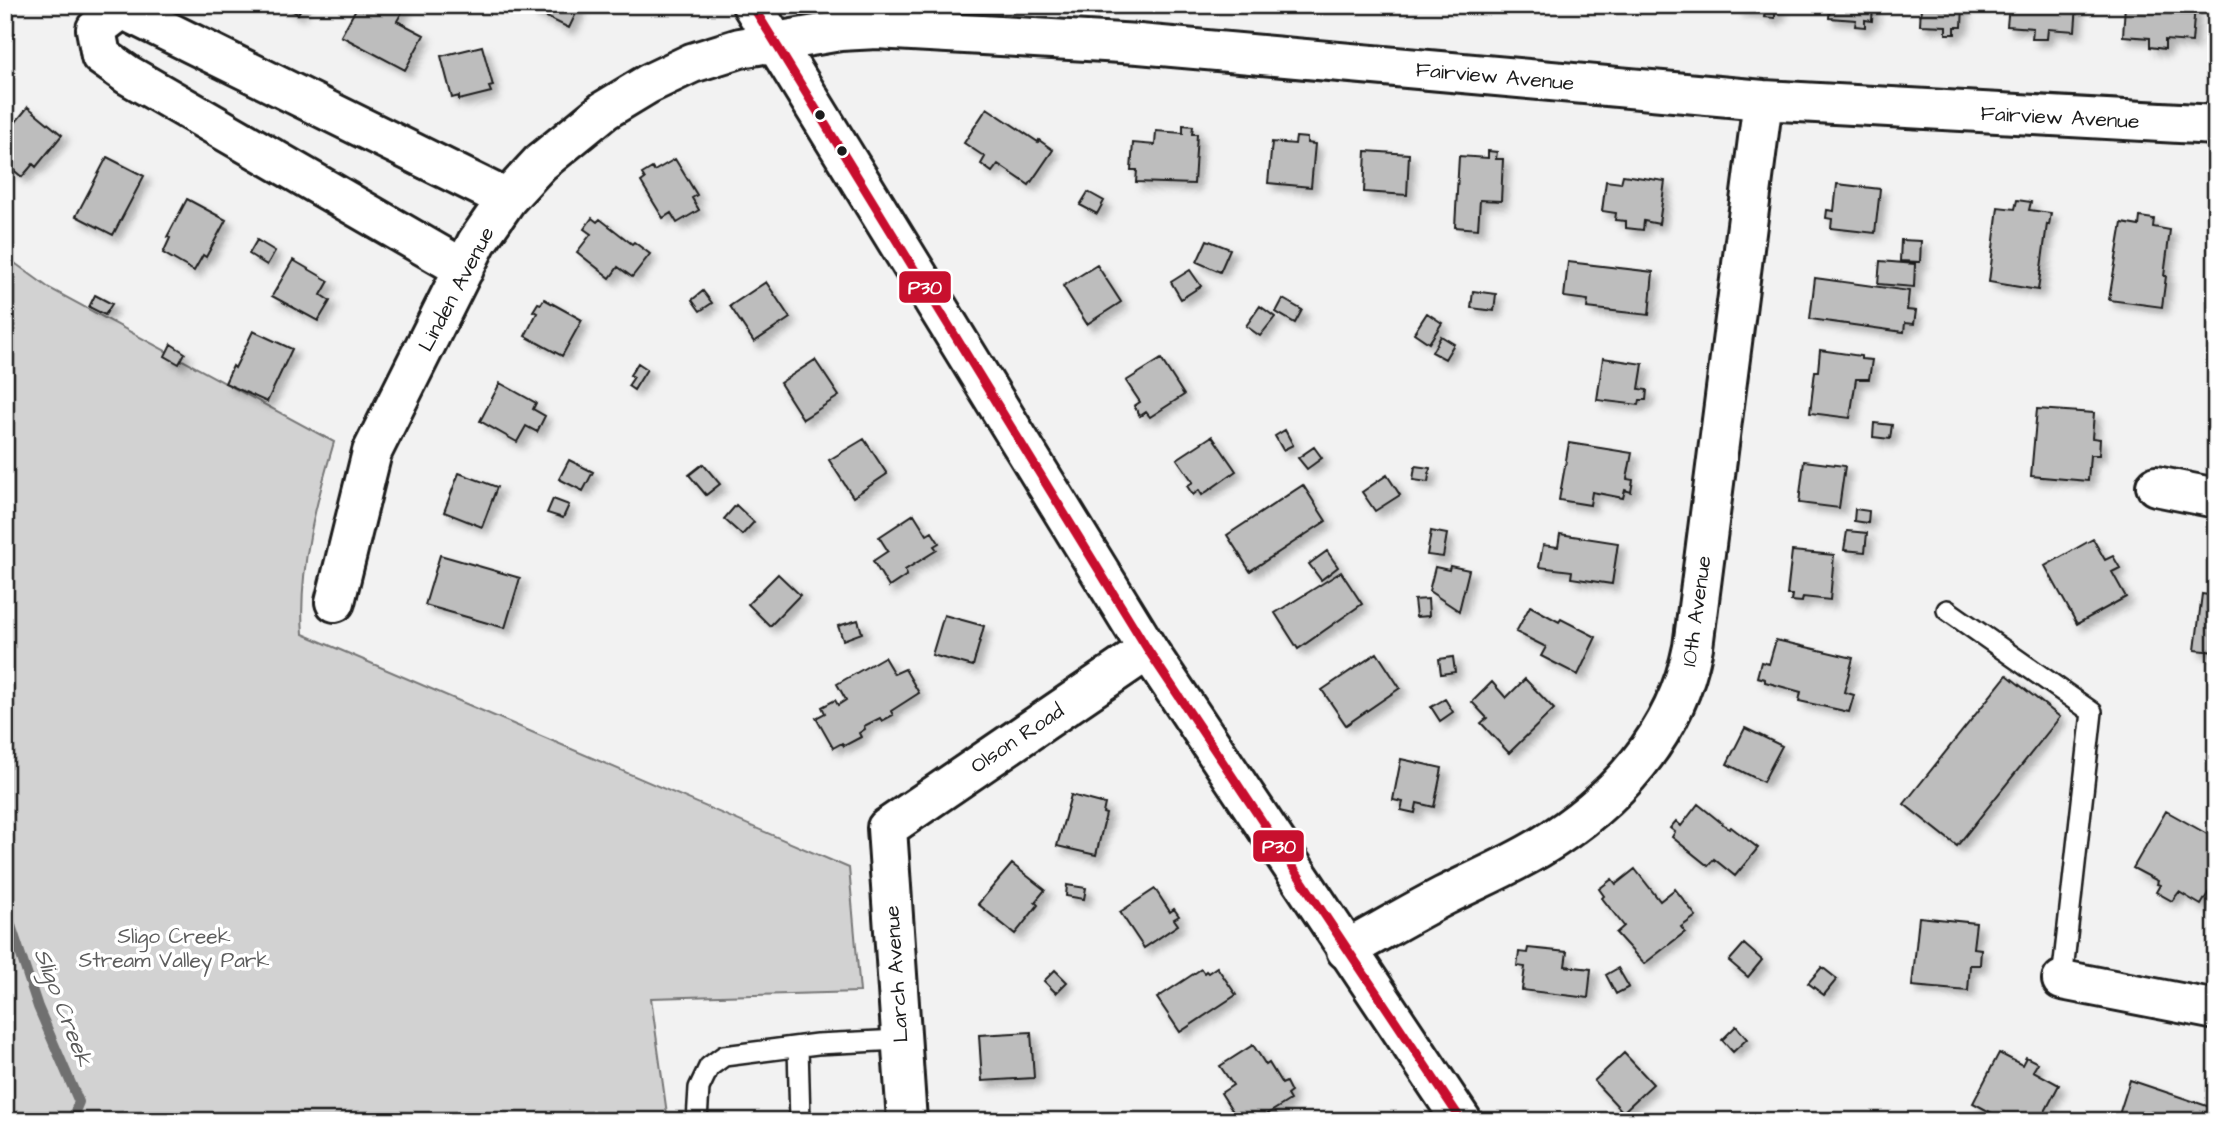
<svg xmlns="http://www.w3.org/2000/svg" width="2221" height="1126" viewBox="0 0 2221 1126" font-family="'Architects Daughter',sans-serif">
  <defs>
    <filter id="shadow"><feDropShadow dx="6" dy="6" stdDeviation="3.5" flood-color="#0004"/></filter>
  </defs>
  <rect width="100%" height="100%" fill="#f2f2f2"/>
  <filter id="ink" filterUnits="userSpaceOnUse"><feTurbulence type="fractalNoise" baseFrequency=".0143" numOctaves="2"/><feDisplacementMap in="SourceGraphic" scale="14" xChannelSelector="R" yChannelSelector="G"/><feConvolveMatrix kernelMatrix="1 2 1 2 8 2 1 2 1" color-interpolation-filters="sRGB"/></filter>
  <g filter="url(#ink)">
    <path fill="#d2d2d2" stroke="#777" stroke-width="2" d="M5,256L49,288L334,442C316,503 298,570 303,634L849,868L860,992L651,998L668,1121H5Z"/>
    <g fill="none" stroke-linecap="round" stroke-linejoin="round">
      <path stroke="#707070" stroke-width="10" d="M5,907L38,1007L79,1102L71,1121"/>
    </g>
    <path fill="#bdbdbd" stroke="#1c1c1c" stroke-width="2" filter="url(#shadow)" d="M282,5H303L298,14Z
      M358,5H406L397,21L424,35L405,70L341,36Z
      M532,5H580L569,28L530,9Z
      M1738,5H1780V11L1775,13V18L1764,17L1765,12L1738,10Z
      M1830,5H1873L1872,21L1865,20V27L1855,26L1856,20L1829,18Z
      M1921,5H1963L1962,27H1955V34H1946V26L1920,25Z
      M2009,5H2077L2075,31L2048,29L2047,39H2032L2033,28L2007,26Z
      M2125,5H2195L2192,42L2165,40V49L2150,47V38L2123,36Z
      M482,46L493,86L489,87L491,92L459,100V96L452,98L441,56Z
      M28,107L62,135L36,167L33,164L22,177L5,163V135Z
      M987,108L1038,142L1039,140L1053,150L1029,185L998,164L992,172L981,164L985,157L964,143Z
      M1183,125L1193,126L1192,134H1197L1194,184L1136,182L1137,170H1131L1133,143L1155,145L1156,131L1183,133Z
      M1296,137L1307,138V143L1315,144L1311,187L1268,183L1272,142L1295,144Z
      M1366,151L1409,154L1407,195L1364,192Z
      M1488,151L1497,152L1496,159H1503L1501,201L1480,200L1478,229L1455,227L1459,156L1488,158Z
      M107,157L144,176L113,235L76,216Z
      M675,159L697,195L692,198L699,210L677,223L671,213L663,218L641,182L645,179L642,174L652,168L654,171Z
      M1623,175L1665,181L1659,224L1644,221L1643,230L1626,228V221L1615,220L1616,213L1602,211L1606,181L1621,183Z
      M1837,184L1880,189L1875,233L1831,228L1832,219L1826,218L1827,210L1834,211Z
      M1088,192L1104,201L1097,214L1080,205Z
      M187,199L226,220L206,257L203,255L194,271L163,253L170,238L167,237Z
      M2017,200L2031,202L2029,210L2051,213L2049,225L2047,224L2038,290L1989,282L1998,207L2015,209Z
      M2140,217L2154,219L2153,227L2170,230L2164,276H2166L2162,307L2109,300L2122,223L2139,226Z
      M592,218L597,222L600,219L632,244L634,242L650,254L632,277L618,267L610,278L577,252L591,234L584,229Z
      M257,240L275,251L267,265L249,254Z
      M1207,240L1230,249L1220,272L1197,262Z
      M1901,240L1921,241L1920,262L1900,261Z
      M293,260L329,281L321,295L330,301L318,321L272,296Z
      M1880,261L1915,264L1914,287L1878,284Z
      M1568,262L1653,272L1649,315L1587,308L1588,300L1564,297Z
      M1097,265L1121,302L1087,324L1063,286Z
      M1190,270L1201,286L1181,299L1171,282Z
      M1815,278L1909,291L1907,310L1916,311L1914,324L1905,323L1904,332L1810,319Z
      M766,282L790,318L754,342L730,306Z
      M703,291L712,303L700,311L692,300Z
      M1473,291L1496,294L1494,311L1471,308Z
      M95,295L112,304L105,315L89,307Z
      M544,299L582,320L562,356L525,336L537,313L533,311L538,303L541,304Z
      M1283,299L1302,310L1295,323L1276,312Z
      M1260,306L1275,317L1260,336L1246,326Z
      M1427,313L1442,323L1429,343L1414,333Z
      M253,331L292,349L267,402L225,383L233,366L235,368Z
      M1441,336L1454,344L1445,359L1432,352Z
      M171,344L185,353L179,364L165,356Z
      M1820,350L1861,356V359L1872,360L1869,379H1856L1850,418L1810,413L1815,371H1818Z
      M1603,358L1643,364L1639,389L1647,390L1646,400H1640L1639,405L1597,400Z
      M1161,359L1184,395L1150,417L1146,412L1140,416L1134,406L1140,402L1126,381Z
      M815,360L839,396L803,419L780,383Z
      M2216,361V393L2209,392Z
      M638,363L647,369L634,390L628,386L634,377L630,375Z
      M500,383L536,403L533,409L545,416L537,432L526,426L517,442L480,421Z
      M2037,409L2094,413L2092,438L2100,439L2099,455H2090L2088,481L2031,476Z
      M1874,423L1892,425L1890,439L1873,437Z
      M1285,430L1293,445L1283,450L1275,436Z
      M1212,436L1236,471L1202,495L1199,490L1193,495L1187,486L1193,482L1177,459Z
      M864,439L887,474L853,497L829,460Z
      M1569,443L1632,453L1627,479L1633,480L1631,492L1625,490L1623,498L1592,492L1590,505L1559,500Z
      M1314,447L1322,458L1307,469L1298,458Z
      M569,460L593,472L583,491L559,479Z
      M1804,461L1845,466L1839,508L1799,503Z
      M703,464L720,484L706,495L689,475Z
      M1415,466L1430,468L1428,482L1413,480Z
      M459,473L497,487L482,527L444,512Z
      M1387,475L1400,495L1375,511L1362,492Z
      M1303,485L1326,521L1250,571L1227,535Z
      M553,499L569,505L563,518L547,513Z
      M736,505L754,522L742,535L724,519Z
      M1855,509L1869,511L1868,523L1854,521Z
      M914,514L927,535L932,532L939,543L934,546L937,550L905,570L907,575L889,587L873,561L888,551L879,537Z
      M1431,531L1447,534L1443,557L1427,555Z
      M1847,531L1867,533L1865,552L1844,550Z
      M1560,534L1618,543L1612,584L1571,578L1572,571L1539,567L1543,545L1558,547Z
      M2093,539L2105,560L2113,556L2120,568L2112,572L2126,597L2077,624L2045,566Z
      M1327,551L1338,567L1321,580L1309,564Z
      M1792,551L1834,555L1830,600L1803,597L1802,602L1791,601L1792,595H1787Z
      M440,555L520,578L505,628L425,605Z
      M1450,566L1469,570L1459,611L1429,591L1435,567L1449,570Z
      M1341,572L1362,604L1298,649L1275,613Z
      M778,574L800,595L770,626L748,604Z
      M2202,594L2216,596V652L2195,650Z
      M1428,599L1429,616L1416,617L1414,600Z
      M1530,606L1559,622L1561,619L1596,637L1578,675L1541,656L1546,647L1516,632Z
      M944,615L984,626L973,666L932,655Z
      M858,620L862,633L843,640L838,626Z
      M1776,640L1853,658L1844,692L1854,695L1849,712L1799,701L1801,692L1765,682V679L1757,677L1761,662L1769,664Z
      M1377,653L1400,688L1346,725L1322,690Z
      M884,657L894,674L905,669L919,693L891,711L893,715L882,721L880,718L864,726L865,729L859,733L861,737L844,746L842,743L833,748L816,718L825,713L822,707L835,700L838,705L846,700L837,684Z
      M1453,657L1455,672L1441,674L1439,659Z
      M2007,675L2060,717L1957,846L1904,804Z
      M1525,679L1554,709L1509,753L1481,723L1487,718L1472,702L1492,682L1506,698Z
      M1445,699L1453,712L1440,721L1431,707Z
      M1745,728L1782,746L1763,782L1727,764Z
      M1401,759L1442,768L1434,807L1417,803L1415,813L1401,810L1403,802L1393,800Z
      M1071,795L1105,804L1103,813L1106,814L1096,855L1057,846Z
      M1698,804L1729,829L1731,827L1758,848L1735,876L1714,859L1708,866L1672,837L1675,832L1670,828L1676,821L1681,826Z
      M2166,811L2216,839V880L2201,905L2179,892L2172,901L2156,892L2160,885L2157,884L2158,881L2133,868Z
      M1012,864L1045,890L1035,902L1038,905L1015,934L978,904Z
      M1635,869L1660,901L1675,889L1696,916L1681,927L1685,932L1644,964L1616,933L1624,926L1602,898L1604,896L1599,889L1612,879L1616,884Z
      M1067,885L1086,888L1084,899L1066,896Z
      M1155,889L1170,912L1174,909L1179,916L1174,919L1178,925L1144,948L1120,912Z
      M1919,917L1976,923L1973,948L1981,949L1980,965H1970L1968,991L1912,986Z
      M1744,944L1762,960L1748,977L1729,961Z
      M1528,948L1567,952L1565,966L1591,969L1588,998L1522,990L1525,967L1517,966L1519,952L1527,953Z
      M1217,967L1236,995L1180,1032L1157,998L1201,969L1204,973L1206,971L1208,973Z
      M1822,967L1837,979L1824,995L1808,983Z
      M1618,968L1629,987L1616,994L1606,975Z
      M1055,970L1067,982L1056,993L1044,981Z
      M1736,1026L1747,1039L1733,1052L1722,1040Z
      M1031,1032L1034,1078L982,1081L979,1035Z
      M1253,1045L1266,1065L1269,1063L1282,1084L1286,1082L1291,1092L1287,1095L1290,1100L1256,1121H1239L1221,1093L1233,1085L1220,1066Z
      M1624,1053L1653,1084L1623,1112L1594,1081Z
      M1999,1053L2022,1065L2026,1057L2038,1063L2033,1071L2059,1085L2040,1121H2007L1973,1103Z
      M2130,1080L2216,1109V1121H2117Z
      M1043,1113L1046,1121H1015Z"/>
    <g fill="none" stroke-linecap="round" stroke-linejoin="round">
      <g stroke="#1c1c1c" stroke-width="24">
        <path id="lane" d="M1947,610L2092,712L2062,980
          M798,1047L800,1121
          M697,1121L699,1088L709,1067L724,1056L817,1044L900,1040"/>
      </g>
      <g stroke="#1c1c1c" stroke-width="44">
        <path id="street" d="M464,269L128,75L101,56L96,29L122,9L507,199
          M2156,486L2216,498
          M335,602L372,452L477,242L507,199L540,163L605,110L648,84L692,63L740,48L840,31L877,29L1139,44L1763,100L2216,125
          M1346,950C1379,932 1411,913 1444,896C1476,880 1509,866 1539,848C1615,802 1676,735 1693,647L1763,100
          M2062,980L2216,1010
          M907,1121L887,828L1148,650"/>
      </g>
      <g stroke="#1c1c1c" stroke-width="44">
        <path id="primary" d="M752,5L1148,650L1462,1121"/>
      </g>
      <use href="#lane" stroke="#fff" stroke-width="19"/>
      <use href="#street" stroke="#fff" stroke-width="38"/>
      <use href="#primary" stroke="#fff" stroke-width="38"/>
      <g stroke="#fff" stroke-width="14">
        <path id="bus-1" d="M752,5L1148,650L1462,1121"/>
      </g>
      <use href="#bus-1" stroke="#c8102e" stroke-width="9"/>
    </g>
  </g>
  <g fill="#1c1c1c" stroke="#fff" stroke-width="2.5">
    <circle cx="820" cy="115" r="6"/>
    <circle cx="842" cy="151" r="6"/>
  </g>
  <g text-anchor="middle" stroke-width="7" stroke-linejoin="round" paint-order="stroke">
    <g font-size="21" fill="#1c1c1c" stroke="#fff">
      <text transform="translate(1495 76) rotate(5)" y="7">Fairview Avenue</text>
      <text transform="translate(2060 117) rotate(3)" y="7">Fairview Avenue</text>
      <text transform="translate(456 289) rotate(-62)" y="7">Linden Avenue</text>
      <text transform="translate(1696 611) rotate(-82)" y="7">10th Avenue</text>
      <text transform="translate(1017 738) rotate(-34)" y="7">Olson Road</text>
      <text transform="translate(896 974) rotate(-94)" y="7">Larch Avenue</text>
    </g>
    <g font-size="21" fill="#5c5c5c" stroke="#fff">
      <text x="174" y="943">Sligo Creek<tspan x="174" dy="24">Stream Valley Park</tspan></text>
    </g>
    <g font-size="23" font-style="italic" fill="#5b5b5b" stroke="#fff">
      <text transform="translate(64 1007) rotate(69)" y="8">Sligo Creek</text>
    </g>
  </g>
  <g stroke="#fff" stroke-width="2.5">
    <rect x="898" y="270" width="54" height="34" rx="7" fill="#c8102e"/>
    <rect x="1252" y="829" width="53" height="34" rx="7" fill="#c8102e"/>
  </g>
  <g font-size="19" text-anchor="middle" font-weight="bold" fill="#fff">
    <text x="925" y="294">P30</text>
    <text x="1279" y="853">P30</text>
  </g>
  <rect width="2221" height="1126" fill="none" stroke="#fff" stroke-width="28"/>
  <rect x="14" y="14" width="2193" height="1098" fill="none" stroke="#1c1c1c" stroke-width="2.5" filter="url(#ink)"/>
</svg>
